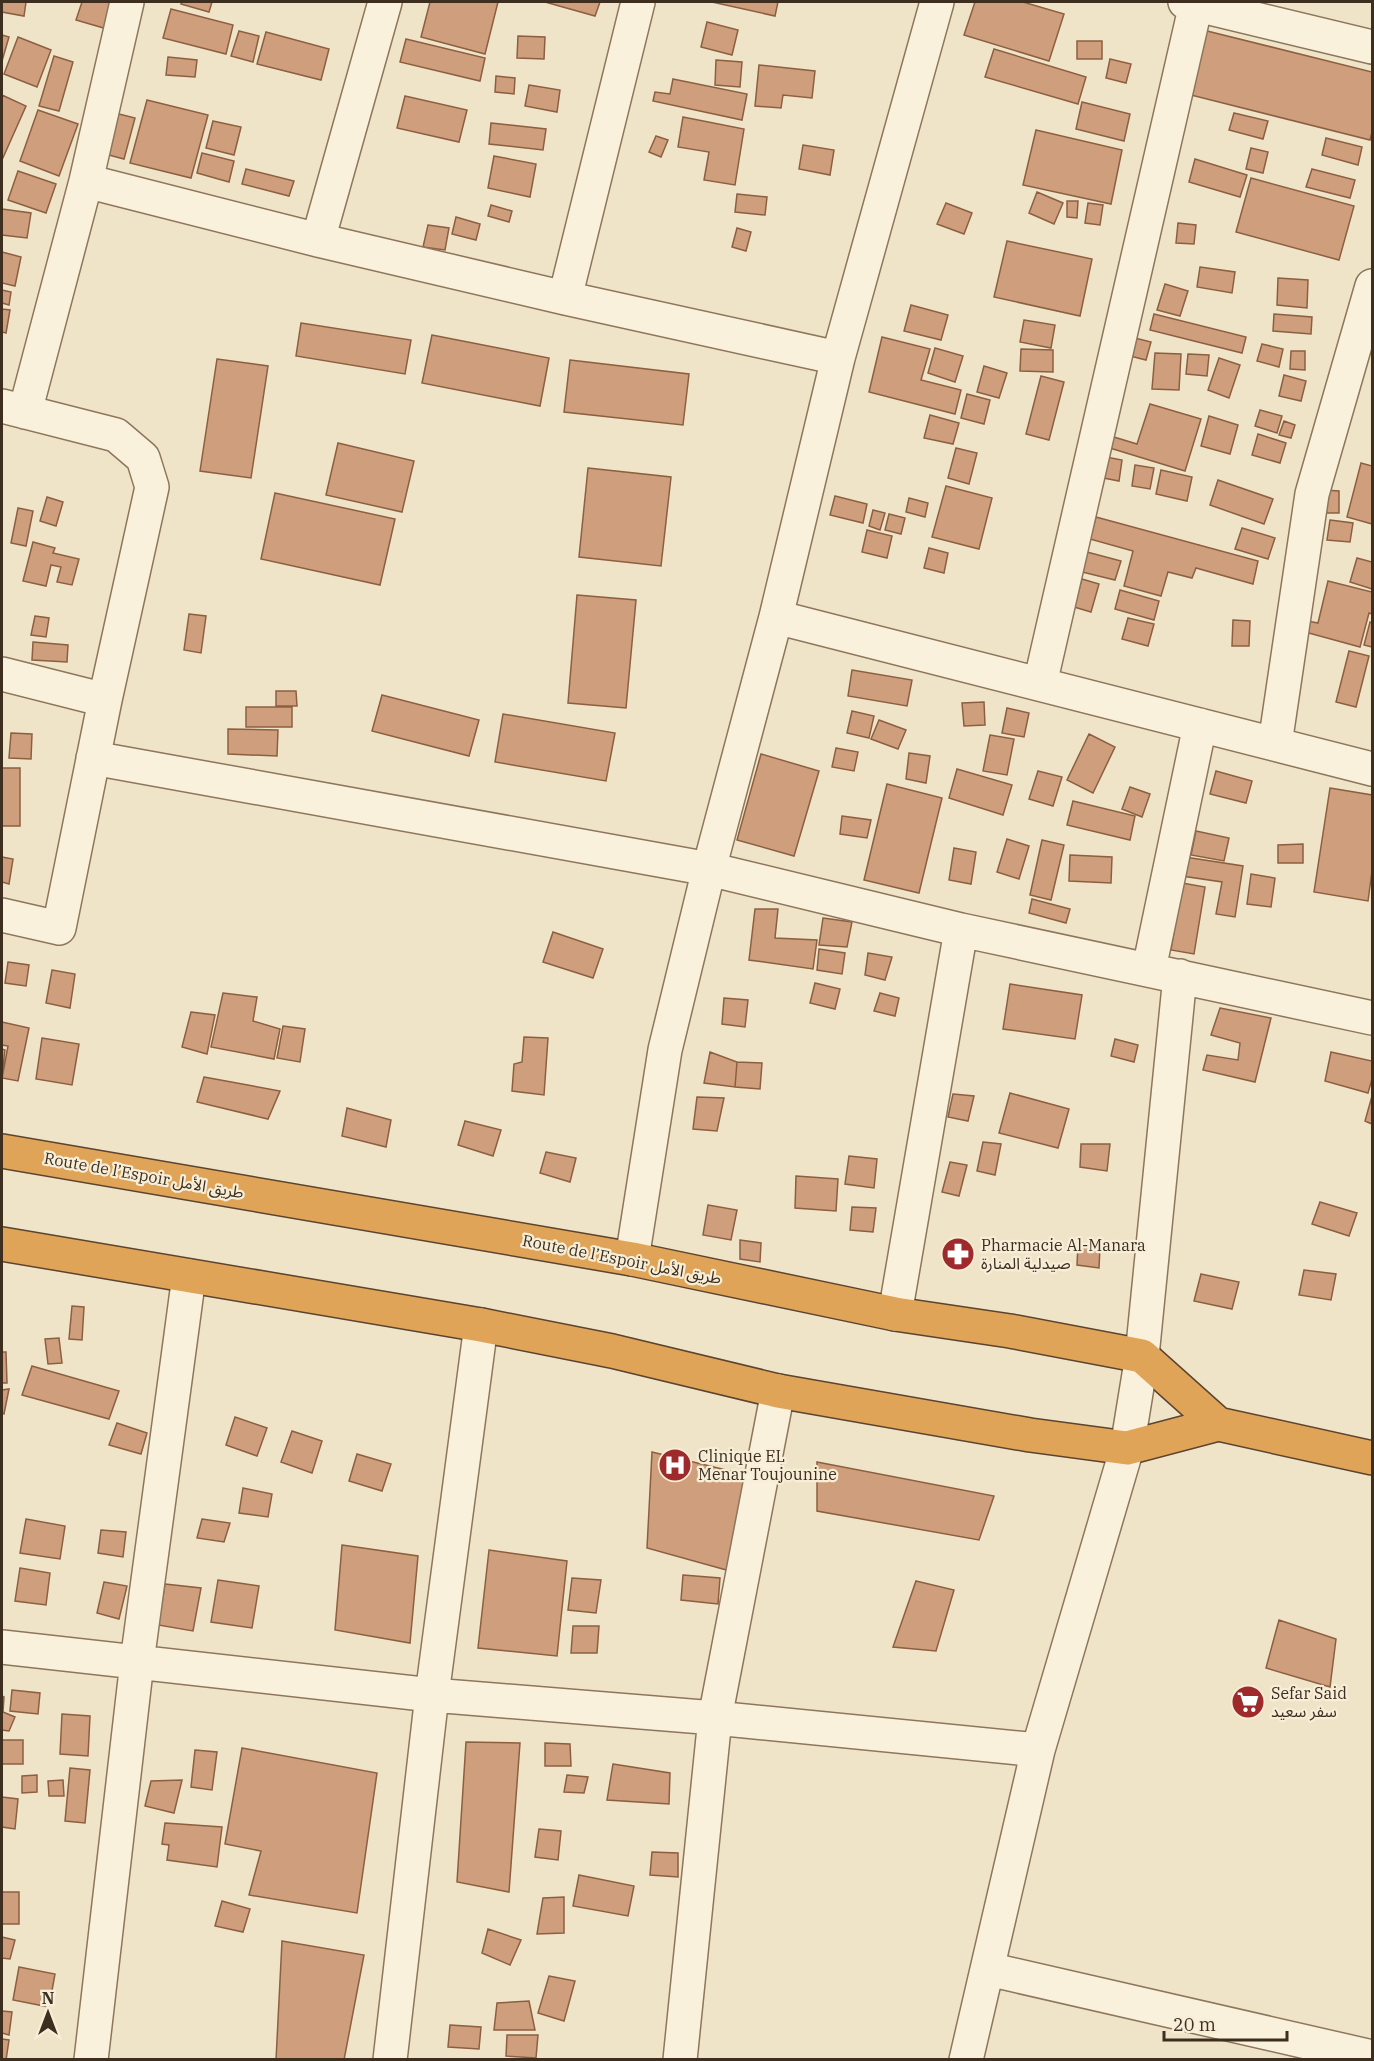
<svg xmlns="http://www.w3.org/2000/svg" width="1374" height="2061" viewBox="0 0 1374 2061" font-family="'IBM Plex Serif','Noto Sans Arabic',serif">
  <rect width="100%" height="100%" fill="#f0e4c8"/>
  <path fill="#cf9f7d" stroke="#8d5f41" stroke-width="1.5" d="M2,2H26L24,16L2,12Z
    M82,2H116L107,29L76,20Z
    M182,2H212L209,12L181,4Z
    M430,2H498L485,54L421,37Z
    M545,2H600L595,16Z
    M712,2H778L775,16Z
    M975,2H1023L1064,14L1049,61L964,35Z
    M171,9L233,25L226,54L163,38Z
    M707,22L738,30L732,55L701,47Z
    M1199,29L1372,72V132L1370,140L1183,93Z
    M239,31L259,36L253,62L231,56Z
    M266,32L329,49L321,80L257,64Z
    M2,35L9,37L2,61Z
    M518,36L545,37L544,59L517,58Z
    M18,37L51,50L37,87L4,74Z
    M406,39L485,58L480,81L400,62Z
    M1077,41H1102V59H1077Z
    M994,49L1086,77L1078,104L985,77Z
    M54,56L73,62L59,111L39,106Z
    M168,57L197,60L195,77L166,75Z
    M1110,59L1131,64L1126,83L1106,78Z
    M716,60L742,62L740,87L715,85Z
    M759,65L815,71L812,98L783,95L781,108L755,106Z
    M496,76L515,78L514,94L495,92Z
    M673,79L747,94L742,120L653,101L655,92L670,94Z
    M529,85L560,90L557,112L525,106Z
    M2,95L26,106L2,160Z
    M405,96L467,110L459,142L397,128Z
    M147,100L208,115L191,178L130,163Z
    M1082,102L1130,114L1124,141L1076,129Z
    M38,110L78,124L59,176L20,161Z
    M111,112L135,118L124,159L101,153Z
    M1234,113L1268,121L1263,139L1229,130Z
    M683,117L744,129L735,185L704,180L709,152L678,147Z
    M213,121L241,127L234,155L206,148Z
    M491,123L546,129L543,150L489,144Z
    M1036,130L1122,150L1111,204L1023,185Z
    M656,136L668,140L661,157L649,152Z
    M1326,138L1362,147L1358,165L1322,155Z
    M803,145L834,150L830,175L799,169Z
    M1251,148L1268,152L1263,173L1246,169Z
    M202,153L234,161L229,182L197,173Z
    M494,156L536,164L530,197L488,188Z
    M1195,159L1247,175L1240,197L1189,182Z
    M246,169L294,181L289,196L242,184Z
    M1312,169L1355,180L1350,198L1306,187Z
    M18,171L56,184L46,213L8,200Z
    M1251,178L1354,206L1339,260L1236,232Z
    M1037,192L1063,203L1054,224L1029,213Z
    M737,194L767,197L765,215L735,212Z
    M1067,201H1078L1077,218L1067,217Z
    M946,203L972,213L964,234L937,224Z
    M1088,203L1103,205L1100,225L1085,223Z
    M491,205L512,211L509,222L488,216Z
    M2,209L31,213L27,238L2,235Z
    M456,217L480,224L476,240L452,234Z
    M1178,223L1196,225L1194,244L1176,243Z
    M428,225L449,228L445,250L423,247Z
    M737,228L751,232L746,251L732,247Z
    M1007,241L1092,259L1080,316L994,297Z
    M2,252L21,257L15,286L2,283Z
    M1200,267L1235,272L1232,293L1197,287Z
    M1278,278L1308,280L1307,308L1277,305Z
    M1165,284L1188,291L1180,316L1157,310Z
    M2,290L11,292L9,305L2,303Z
    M911,305L948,315L941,340L904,331Z
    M2,309L10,310L6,333L2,332Z
    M1154,314L1246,337L1242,353L1150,330Z
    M1274,314L1312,317L1311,334L1273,331Z
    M1024,320L1055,325L1051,348L1020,342Z
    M301,323L411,340L405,374L296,356Z
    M432,335L549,358L540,406L422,383Z
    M1127,336L1151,342L1146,360L1122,354Z
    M882,337L930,349L921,380L961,390L955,414L869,392Z
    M1262,344L1283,349L1279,367L1257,361Z
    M935,348L963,356L955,382L928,373Z
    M1021,349L1053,350V372L1020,371Z
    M1291,351H1305V370L1290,369Z
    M1155,353L1181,354L1179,390L1152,389Z
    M1188,354L1209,355L1207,376L1186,374Z
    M1219,358L1240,365L1229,398L1208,390Z
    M217,359L268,366L251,478L200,471Z
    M570,360L689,374L683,425L564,412Z
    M984,366L1007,373L999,398L977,392Z
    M1284,375L1306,381L1301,401L1279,396Z
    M1041,376L1064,382L1049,440L1026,434Z
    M967,394L990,400L984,424L961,418Z
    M1150,404L1201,419L1185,471L1100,445L1104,434L1137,444Z
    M1260,410L1282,416L1277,433L1255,426Z
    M930,415L959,423L953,444L924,438Z
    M1209,416L1238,425L1230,454L1201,446Z
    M1284,421L1295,425L1291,438L1279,435Z
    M1258,434L1286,443L1280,463L1252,455Z
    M338,443L414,461L402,512L326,495Z
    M956,448L977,453L969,484L948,478Z
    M1101,456L1122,460L1119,481L1098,477Z
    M1361,463L1372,466V524L1347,517Z
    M1135,465L1154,468L1150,489L1132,486Z
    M588,468L671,477L661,566L579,557Z
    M1161,470L1192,477L1187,501L1156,494Z
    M1218,480L1273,499L1264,524L1210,505Z
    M946,486L992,498L979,549L932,537Z
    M1324,490L1339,491V513H1324Z
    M275,493L395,519L380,585L261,559Z
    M835,496L867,504L863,523L830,515Z
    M47,497L63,502L56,526L40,521Z
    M909,498L928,503L925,517L906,512Z
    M18,508L33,511L26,546L11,543Z
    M873,510L885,513L880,530L869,526Z
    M889,514L905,518L901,534L885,530Z
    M1096,517L1258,561L1253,584L1196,568L1192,578L1168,572L1161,596L1124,586L1133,551L1090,539Z
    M1330,520L1353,523L1350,542L1327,540Z
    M1242,528L1275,538L1268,559L1235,549Z
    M867,530L892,536L887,558L862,552Z
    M33,542L55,548L53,553L79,559L72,585L57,582L61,567L51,565L46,586L23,581Z
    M929,548L948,553L944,573L924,568Z
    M1087,552L1121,561L1115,580L1082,572Z
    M1357,558L1372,562V589L1350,582Z
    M1082,579L1099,584L1091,612L1074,607Z
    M1328,581L1372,592V614L1369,613L1360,647L1305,632L1308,621L1318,623Z
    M1120,590L1159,601L1154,620L1115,609Z
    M577,595L636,600L626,708L568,703Z
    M189,614L206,616L201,653L184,650Z
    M35,616L49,618L46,637L31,635Z
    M1128,618L1154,624L1148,646L1122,639Z
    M1233,620L1250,621L1249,646H1232Z
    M1370,622L1372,623V647L1364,645Z
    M33,642L68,645L67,662L32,660Z
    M1349,651L1369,656L1356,707L1336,702Z
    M852,670L912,680L907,706L848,696Z
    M276,691H296L297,706H276Z
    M382,695L479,720L469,756L372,731Z
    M984,702L985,725L964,726L962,703Z
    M246,707H292V727H246Z
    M1007,708L1029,713L1024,737L1002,733Z
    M852,711L874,716L869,738L847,733Z
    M503,714L615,733L606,781L495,762Z
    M879,720L906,730L898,749L871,739Z
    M228,729L278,730L277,756L228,754Z
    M11,733L32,734L31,759L9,758Z
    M1089,734L1115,747L1093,793L1067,780Z
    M990,735L1014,739L1007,775L983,771Z
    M836,748L858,752L854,771L832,767Z
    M909,753L930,756L926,783L906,779Z
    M761,754L819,771L794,856L737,840Z
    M2,768H20V826H2Z
    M957,769L1012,785L1003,815L949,798Z
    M1038,771L1062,777L1053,806L1029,799Z
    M1216,771L1252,781L1246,803L1210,794Z
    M887,784L942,798L919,893L864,880Z
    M1130,787L1150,794L1142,817L1122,809Z
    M1330,788L1372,795V871L1368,901L1314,892Z
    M1073,801L1135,816L1130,840L1067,825Z
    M842,816L871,820L867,838L840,834Z
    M1196,831L1229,838L1224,861L1191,855Z
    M1007,839L1029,846L1019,879L997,872Z
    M1042,840L1064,845L1051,900L1030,895Z
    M1303,844V863H1278V845Z
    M954,848L976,852L971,884L949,880Z
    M1070,855L1112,857L1111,883L1069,881Z
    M2,857L13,859L9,884L2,882Z
    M1185,857L1243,866L1235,917L1216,914L1222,882L1182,876Z
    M1251,874L1275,878L1271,907L1247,904Z
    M1182,883L1205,887L1194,954L1171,950Z
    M1032,899L1070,909L1066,923L1029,913Z
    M755,909H778L775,938L817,940L813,969L749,960Z
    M823,918L852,922L847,947L819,945Z
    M553,932L603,949L593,978L543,962Z
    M819,949L845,953L842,974L817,970Z
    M868,953L892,957L885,980L865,975Z
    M8,962L29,965L26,986L5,983Z
    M52,970L75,974L70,1008L46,1003Z
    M815,983L840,989L835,1009L810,1003Z
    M1010,984L1082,995L1075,1039L1003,1029Z
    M223,993L257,997L253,1021L280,1029L274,1059L211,1047Z
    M880,993L899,998L895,1016L874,1011Z
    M724,998L748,1000L745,1027L722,1024Z
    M1220,1008L1271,1018L1255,1082L1203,1070L1207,1055L1238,1060L1240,1043L1211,1035Z
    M191,1012L215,1015L207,1054L182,1047Z
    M2,1022L29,1028L18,1081L2,1078L8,1046L2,1045Z
    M283,1026L305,1029L300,1062L277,1058Z
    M524,1037L548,1038L544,1095L512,1091L514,1064L522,1062Z
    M42,1038L79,1044L72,1085L36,1079Z
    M1115,1039L1138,1045L1134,1062L1111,1056Z
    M2,1049L5,1050L2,1073Z
    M710,1052L737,1062L735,1087L704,1083Z
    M1331,1052L1372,1061V1079L1368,1093L1325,1081Z
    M737,1062L762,1063L760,1089L735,1087Z
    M204,1077L280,1091L268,1119L197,1102Z
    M1010,1093L1069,1109L1058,1148L999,1133Z
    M953,1094L974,1096L968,1121L948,1117Z
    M1372,1096V1124L1365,1121Z
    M697,1097L724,1098L717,1131L693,1129Z
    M347,1108L391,1120L386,1147L342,1136Z
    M465,1121L501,1130L493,1156L458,1145Z
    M983,1142L1001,1144L995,1175L977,1171Z
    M1081,1144H1110L1107,1171L1080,1167Z
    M546,1152L576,1158L570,1182L540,1173Z
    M849,1156L877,1159L874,1188L845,1184Z
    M950,1162L967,1165L959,1196L942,1192Z
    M796,1176L838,1179L836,1211L795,1208Z
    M1320,1202L1357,1213L1349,1236L1312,1224Z
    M708,1205L737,1210L731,1240L703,1235Z
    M852,1207L876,1208L873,1232L850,1230Z
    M740,1240L761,1243L760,1262L740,1259Z
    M1078,1244L1100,1247L1099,1268L1077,1265Z
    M1304,1270L1336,1274L1331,1300L1299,1295Z
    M1201,1274L1239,1282L1232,1309L1194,1301Z
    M72,1306L84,1307L82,1340L69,1339Z
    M59,1338L62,1363L48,1364L45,1339Z
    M2,1352H6L7,1383H2Z
    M32,1366L119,1391L109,1419L22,1395Z
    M9,1389L4,1414L2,1413V1390Z
    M235,1417L267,1428L257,1456L226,1445Z
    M117,1423L147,1433L141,1454L109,1445Z
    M292,1431L322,1441L312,1473L281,1462Z
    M652,1452L747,1475L730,1571L647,1548Z
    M357,1454L391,1464L382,1491L349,1481Z
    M817,1462L994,1496L979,1540L817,1511Z
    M243,1488L272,1494L268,1517L239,1513Z
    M26,1519L65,1526L60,1559L20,1553Z
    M202,1519L230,1523L224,1542L197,1538Z
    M101,1530L126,1532L123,1557L98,1553Z
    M342,1545L418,1556L410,1643L335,1630Z
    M489,1550L567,1561L557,1656L478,1648Z
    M20,1568L50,1573L46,1605L15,1601Z
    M683,1575L720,1578L718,1604L681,1600Z
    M572,1578L601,1580L596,1613L568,1610Z
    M218,1580L259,1586L252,1628L211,1622Z
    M916,1581L954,1590L936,1651L893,1647Z
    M104,1582L127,1586L119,1619L97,1613Z
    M165,1584L201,1588L193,1631L158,1625Z
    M1279,1620L1336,1639L1330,1687L1266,1668Z
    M573,1626H599L597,1653H571Z
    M12,1690L40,1693L38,1714L10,1711Z
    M2,1696L4,1697L3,1712L15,1717L9,1731L2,1730Z
    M62,1714L90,1716L88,1756L60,1754Z
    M2,1740H23V1764H2Z
    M466,1742L520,1743L509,1892L457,1882Z
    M545,1743L570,1744L571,1766H545Z
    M242,1748L377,1773L357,1913L249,1895L261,1851L225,1844Z
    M195,1750L217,1752L212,1790L191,1787Z
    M613,1764L670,1773L669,1804L607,1800Z
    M70,1768L90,1770L85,1823L65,1821Z
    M37,1775V1792L22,1793V1776Z
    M567,1775L588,1777L584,1793L564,1792Z
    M63,1780L64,1796H49L48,1781Z
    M182,1780L174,1813L145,1806L151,1781Z
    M2,1797L18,1799L15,1829L2,1827Z
    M165,1823L222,1827L217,1867L167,1860L169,1845L162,1844Z
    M539,1829L561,1831L558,1860L535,1857Z
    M652,1852L678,1853V1877L650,1875Z
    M579,1875L634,1886L628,1916L573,1906Z
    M2,1892H19V1924H2Z
    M564,1897V1933L537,1934L543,1898Z
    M222,1901L250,1909L243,1932L215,1926Z
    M488,1929L521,1940L510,1965L482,1953Z
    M2,1937L15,1940L10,1959L2,1958Z
    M282,1941L364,1955L344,2060H276Z
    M19,1967L55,1974L49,2007L13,2000Z
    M549,1976L575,1981L564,2021L538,2013Z
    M529,2001L535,2030H494L497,2003Z
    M2,2011L12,2012L9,2035L2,2033Z
    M450,2025L481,2027L479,2049L448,2047Z
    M507,2035H538L536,2058L506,2056Z
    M2,2039L9,2040L6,2060H2Z"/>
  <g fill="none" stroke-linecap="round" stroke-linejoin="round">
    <g stroke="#8d765c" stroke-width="36">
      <path id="minor" d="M1185,2L1372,47
        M86,181L318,240L565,298L838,358
        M318,240L385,2
        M565,298L638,2
        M2,406L116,435L143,458L152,487L105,700L59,928L2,915
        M25,412L86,181L127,2
        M776,617L1372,769
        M2,674L105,700
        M1040,684L1196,4
        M1275,744L1312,494L1372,286
        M93,758L709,869L961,930L1372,1018
        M1149,969L1200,725
        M632,1259L665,1050L709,869L776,617L838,358L937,2
        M895,1314L961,930
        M2,1647L432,1695L715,1718L1038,1750
        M988,1969L1372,2057
        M91,2060L137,1662L189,1276
        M390,2060L432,1695L481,1325
        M680,2060L715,1718L778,1391
        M966,2060L1038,1750L1127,1448L1142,1356L1180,976"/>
    </g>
    <g stroke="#5b4430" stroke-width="36">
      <path id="highway" d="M2,1151L632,1259L895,1314L1010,1331L1142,1356L1218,1424
        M2,1244L481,1325L612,1351L778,1391L1030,1435L1127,1448L1218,1424L1372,1458"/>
    </g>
    <use href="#minor" stroke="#faf1dc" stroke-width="33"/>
    <use href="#highway" stroke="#e0a458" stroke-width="33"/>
  </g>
  <defs>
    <g id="pharmacy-disc" transform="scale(1.725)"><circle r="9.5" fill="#9e2a2b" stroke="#f7eed8"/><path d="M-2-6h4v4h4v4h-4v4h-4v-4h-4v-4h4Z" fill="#fff"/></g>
    <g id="hospital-disc" transform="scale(1.725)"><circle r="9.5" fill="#9e2a2b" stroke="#f7eed8"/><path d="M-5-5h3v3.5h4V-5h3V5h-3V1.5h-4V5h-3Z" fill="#fff"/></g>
    <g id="supermarket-disc" transform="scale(1.725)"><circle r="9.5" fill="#9e2a2b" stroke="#f7eed8"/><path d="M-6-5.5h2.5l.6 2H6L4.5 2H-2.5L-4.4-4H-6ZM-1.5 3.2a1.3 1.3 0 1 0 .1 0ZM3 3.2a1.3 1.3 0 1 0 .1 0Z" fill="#fff"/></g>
  </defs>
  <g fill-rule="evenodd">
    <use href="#pharmacy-disc" x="958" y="1254"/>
    <use href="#hospital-disc" x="675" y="1465"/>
    <use href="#supermarket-disc" x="1248" y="1702"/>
  </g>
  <g text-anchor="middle" stroke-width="4.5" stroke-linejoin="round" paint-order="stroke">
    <g font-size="16" fill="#3d2e20" stroke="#f7eed8">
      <text transform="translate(144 1175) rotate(10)" y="6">Route de l’Espoir طريق الأمل</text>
      <text transform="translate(622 1259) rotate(11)" y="6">Route de l’Espoir طريق الأمل</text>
    </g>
    <g font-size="16" fill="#3d2e20" stroke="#f7eed8" text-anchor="start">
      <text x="981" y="1251">Pharmacie Al-Manara<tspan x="981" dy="18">صيدلية المنارة</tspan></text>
      <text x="698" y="1462">Clinique EL<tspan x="698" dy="18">Menar Toujounine</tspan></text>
      <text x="1271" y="1699">Sefar Said<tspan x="1271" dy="18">سفر سعيد</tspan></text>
    </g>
  </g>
  <rect width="1374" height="2061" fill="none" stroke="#3d2e20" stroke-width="6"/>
  <g transform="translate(48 2013)" stroke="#f7eed8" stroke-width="4.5" paint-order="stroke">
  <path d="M0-4.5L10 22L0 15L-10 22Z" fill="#3d2e20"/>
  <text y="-9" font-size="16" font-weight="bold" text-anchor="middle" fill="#3d2e20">N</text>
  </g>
  <path d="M1164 2031v9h123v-9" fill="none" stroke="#3d2e20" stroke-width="3"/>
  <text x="1173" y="2031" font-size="18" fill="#3d2e20" stroke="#f7eed8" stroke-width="4.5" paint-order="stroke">20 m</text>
</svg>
